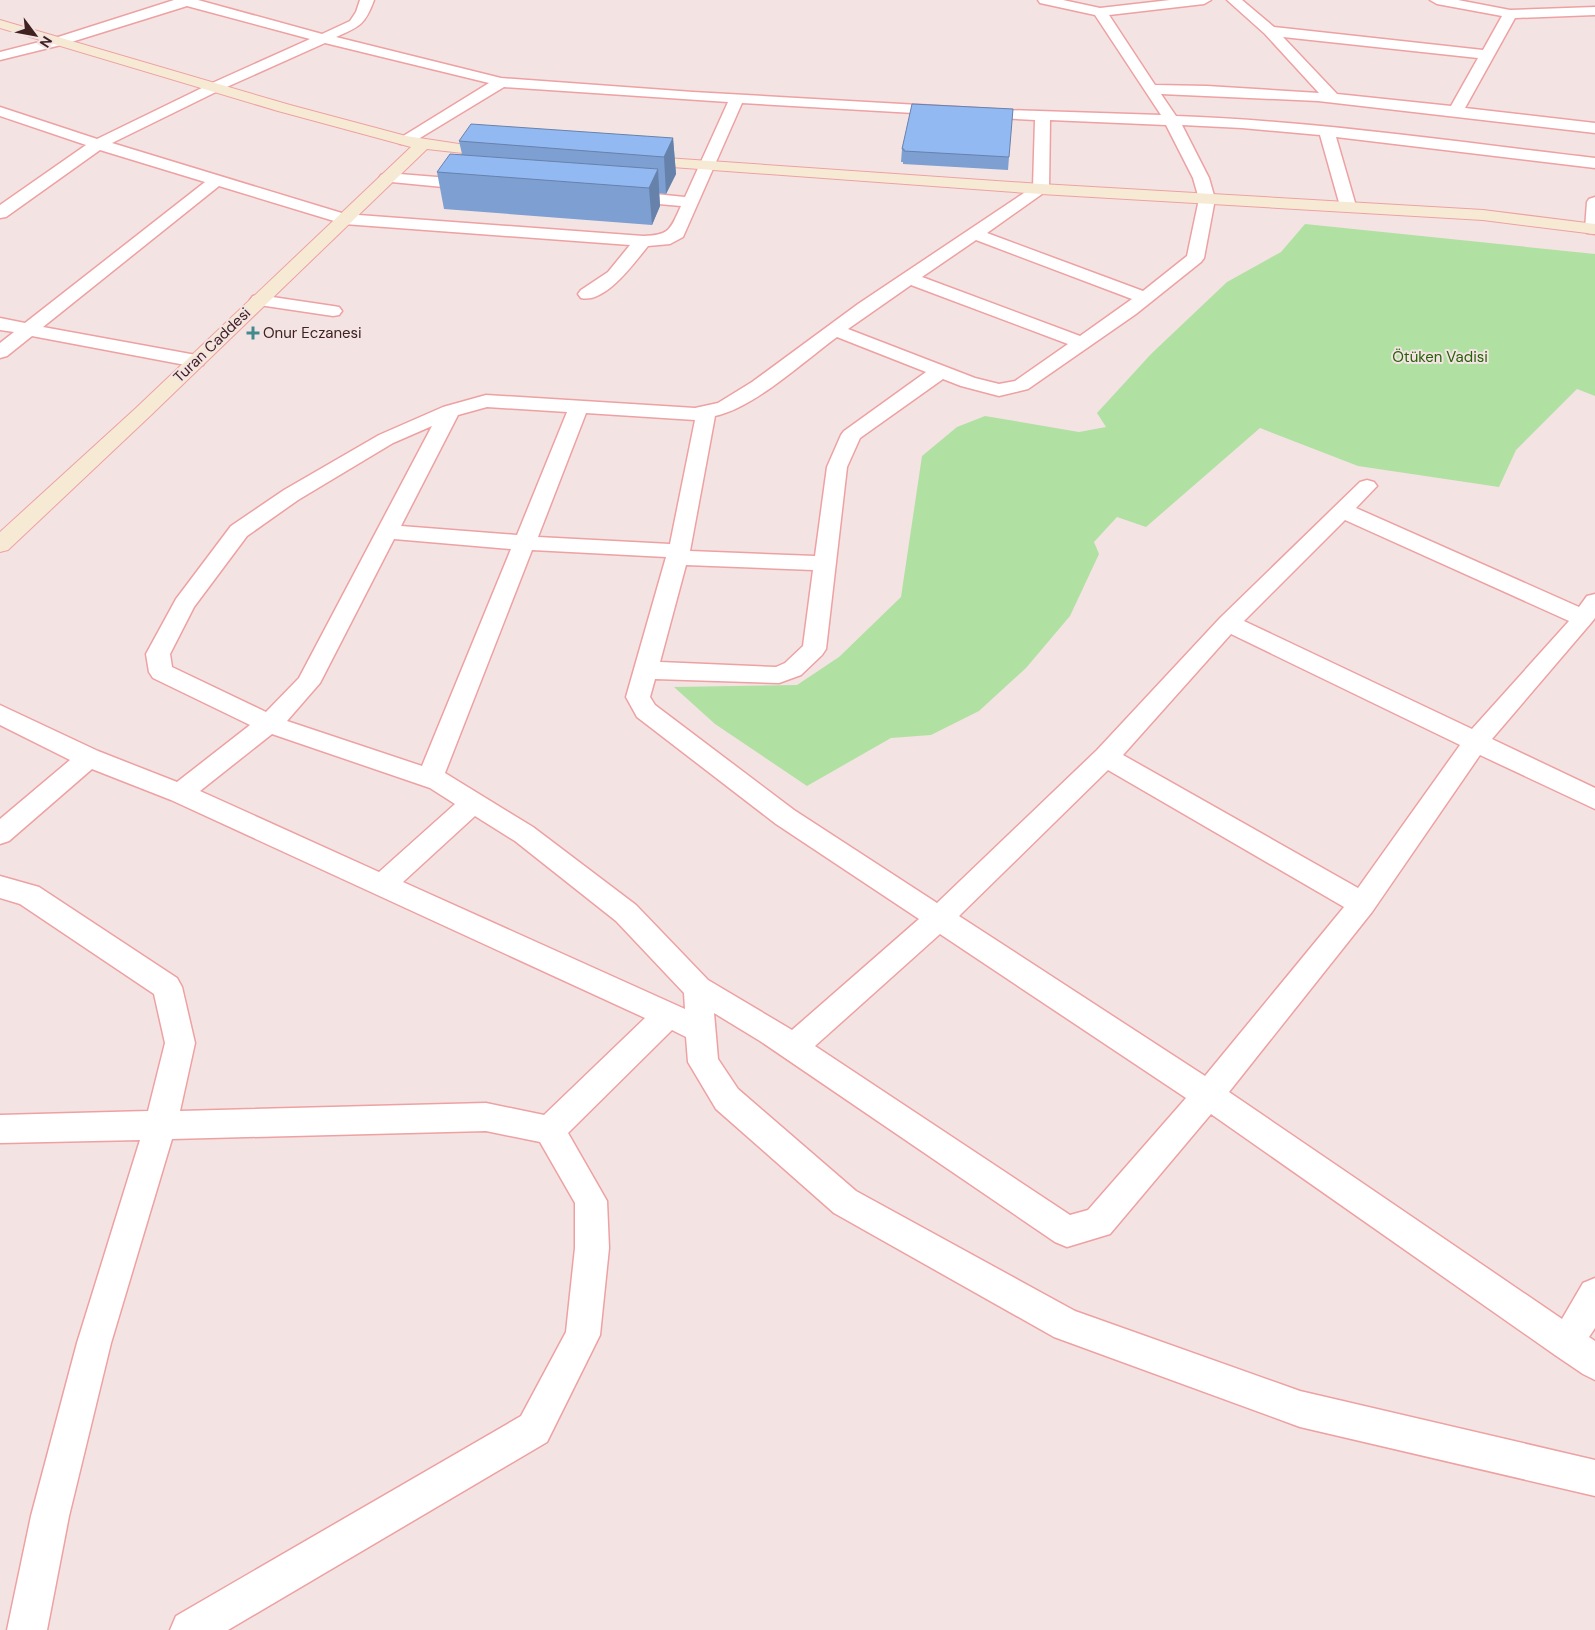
<svg xmlns="http://www.w3.org/2000/svg" width="1595" height="1630" viewBox="0 0 1595 1630" font-family="'DM Sans',sans-serif">
  <rect width="100%" height="100%" fill="#f4e3e3"/>
  <path fill="#b0e1a2" d="M1305,224L1595,254V396L1577,389L1516,450L1499,487L1358,466L1260,428L1146,527L1117,517L1094,542L1099,554L1070,616L1026,668L979,711L931,735L891,738L807,786L715,724L674,687L797,685L839,657L901,597L922,456L957,427L985,416L1079,432L1106,427L1097,413L1151,354L1227,282L1281,252Z"/>
  <g fill="none" stroke-linecap="round" stroke-linejoin="round">
    <g stroke="#eea1a2" stroke-width="3">
      <path id="street" d="M174,0H198L322,34L350,21L356,12L360,0H374C365,25 359,27 336,37L501,78L693,92L1006,110L1161,115L1095,15L1040,3L1038,0H1063L1100,8L1170,0H1211L1204,4L1109,15L1155,85L1207,86L1319,93L1265,34L1227,0H1242L1274,27L1483,50L1502,16L1437,4L1430,0H1458L1510,10L1595,7V15L1515,18L1465,108L1595,123V133L1318,101L1161,94L1176,116C1316,121 1456,142 1595,158V168L1336,137L1356,206L1354,209H1342L1340,206L1320,135L1242,128L1182,125L1209,178L1215,199L1204,258L1201,262L1136,314L1028,389L999,396L961,386L943,379L860,438L847,467L826,649L822,655L801,675L779,683L655,679L650,697L655,705L794,810L937,903L1097,750L1220,618L1360,482L1367,480L1374,482L1377,486L1356,508L1579,607L1587,596L1595,594V618L1591,623L1492,739L1595,788V809L1480,755L1372,912L1229,1092L1562,1319L1583,1283L1595,1278V1328L1589,1337L1595,1341V1380L1583,1374L1555,1355L1211,1114L1110,1234L1067,1247L1055,1242L760,1041L714,1013L718,1059L738,1089L856,1191L1075,1311L1300,1391L1595,1460V1496L1300,1427L1054,1337L834,1213L716,1109L688,1062L686,1037L672,1030L568,1133L607,1201L609,1248L600,1335L547,1442L228,1630H170L176,1616L521,1416L566,1332L575,1248V1203L540,1142L486,1131L172,1139L111,1343L69,1516L47,1630H7L31,1516L77,1343L140,1140L0,1143V1115L148,1111L165,1043L154,994L20,904L0,898V876L39,887L177,978L182,987L195,1043L180,1111L486,1103L544,1115L645,1018L171,800L92,769L9,841L0,844V819L70,760L0,725V705L98,751L177,782L250,725L153,678L149,672L146,654L176,599L231,526L284,490L379,435L443,407L486,395L695,408L718,403L752,382L858,304L1033,187L1035,120L742,103L683,237L670,244L648,246C634,263 605,304 581,298L578,294L581,290L608,272L630,245L344,224L219,186L43,327L196,355L203,357L205,361L203,365L196,367L32,336L7,356L0,358V343L14,332L0,330V318L25,323L205,182L100,150L6,217L0,218V205L86,145L0,116V107L97,139L210,84L310,39L187,6L65,44L0,60V52L55,38ZM1283,37L1478,58L1451,106L1337,94ZM325,43L489,83L400,138L397,141L400,144H410L504,87L728,102L685,197L625,191L619,193L617,196L619,199L625,201L681,206C670,230 670,235 643,236L345,214L112,143L220,90ZM1050,120L1166,125L1193,178L1199,199L1187,256L1143,291L987,233L1049,189ZM976,240L1132,299L1080,336L922,277ZM911,285L1068,344L1015,381L999,384L975,378L848,329ZM837,337L926,372L844,431L841,435L827,467L815,556L690,551L715,416C754,408 804,361 837,337ZM487,407L567,412L517,535L401,526L458,415ZM586,413L695,420L670,544L538,537ZM432,426L299,678L266,712L172,667L170,654L194,607L247,536L298,500L393,443ZM1345,520L1569,621L1472,729L1244,621ZM394,539L511,549L422,766L287,721L320,683ZM532,550L666,557L626,697L637,717L776,824L919,919L792,1030L708,980L636,905L533,827L445,773ZM686,565L813,570L803,646L785,663L776,667L660,662ZM1231,634L1460,745L1358,888L1123,755ZM272,734L430,788L455,804L379,872L200,791ZM1108,770L1344,907L1205,1076L959,916ZM475,816L515,841L616,921L684,993L685,1009L403,882ZM940,934L1186,1098L1088,1210L1070,1215L815,1046Z
        M387,173L474,180L480,182L482,185L480,188L474,190L381,181L379,178L381,175Z
        M1595,197V234L1587,233L1585,229L1587,202L1589,199Z
        M259,295L333,306L339,307L342,311L339,315L333,316L253,304L250,300L253,296Z"/>
    </g>
    <g stroke="#eea1a2" stroke-width="2">
      <path id="secondary" d="M0,20L290,105L406,136L459,144L499,147L505,149L507,152L505,155L499,157L427,149L150,416L8,550L0,552V532L136,408L411,147L278,111L0,28Z
        M637,156L1041,184L1483,210L1595,224V234L1483,220L1041,194L631,164L629,161L631,158Z"/>
    </g>
    <use href="#street" fill="#fff" fill-rule="evenodd"/>
    <use href="#secondary" fill="#f7ead5" fill-rule="evenodd"/>
  </g>
  <path fill="#7e9fd1" d="M673,138L676,174L666,194L659,193L660,206L652,225L444,209L437,172L462,154L459,141Z
    M902,149L1009,157L1008,170L903,164V162H901Z"/>
  <path fill="#6782aa" d="M673,138L676,174L666,194L664,157Z
    M658,169L660,206L652,225L649,188Z"/>
  <path fill="#93b9f3" stroke="#6782aa" d="M912,104L1013,109L1009,157L904,151V149H902Z
    M471,124L673,138L664,157L459,141Z
    M450,154L658,169L649,188L437,172Z"/>
  <path fill="#428a8d" stroke="#f4e3e3" stroke-width="2" d="M250.5 325.5h5v5h5v5h-5v5h-5v-5h-5v-5h5z"/>
  <g text-anchor="middle" stroke-width="4" stroke-linejoin="round" paint-order="stroke">
    <g font-size="15" fill="#3f2122" stroke="#f4e3e3" text-anchor="start">
      <text x="263" y="338">Onur Eczanesi</text>
    </g>
    <g font-size="15" fill="#3f2122" stroke="#f4e3e3">
      <text transform="translate(212 345) rotate(-44)" y="5">Turan Caddesi</text>
    </g>
    <g font-size="15" fill="#246107" stroke="#f4e3e3">
      <text x="1440" y="362">Ötüken Vadisi</text>
    </g>
  </g>
  <g transform="translate(35 35) rotate(122)" stroke="#f4e3e3" stroke-width="4" paint-order="stroke">
  <path d="M0-4L9 19L0 12L-9 19Z" fill="#3f2122"/>
  <text y="-8" font-size="14" font-weight="bold" text-anchor="middle" fill="#3f2122">N</text>
  </g>
</svg>
